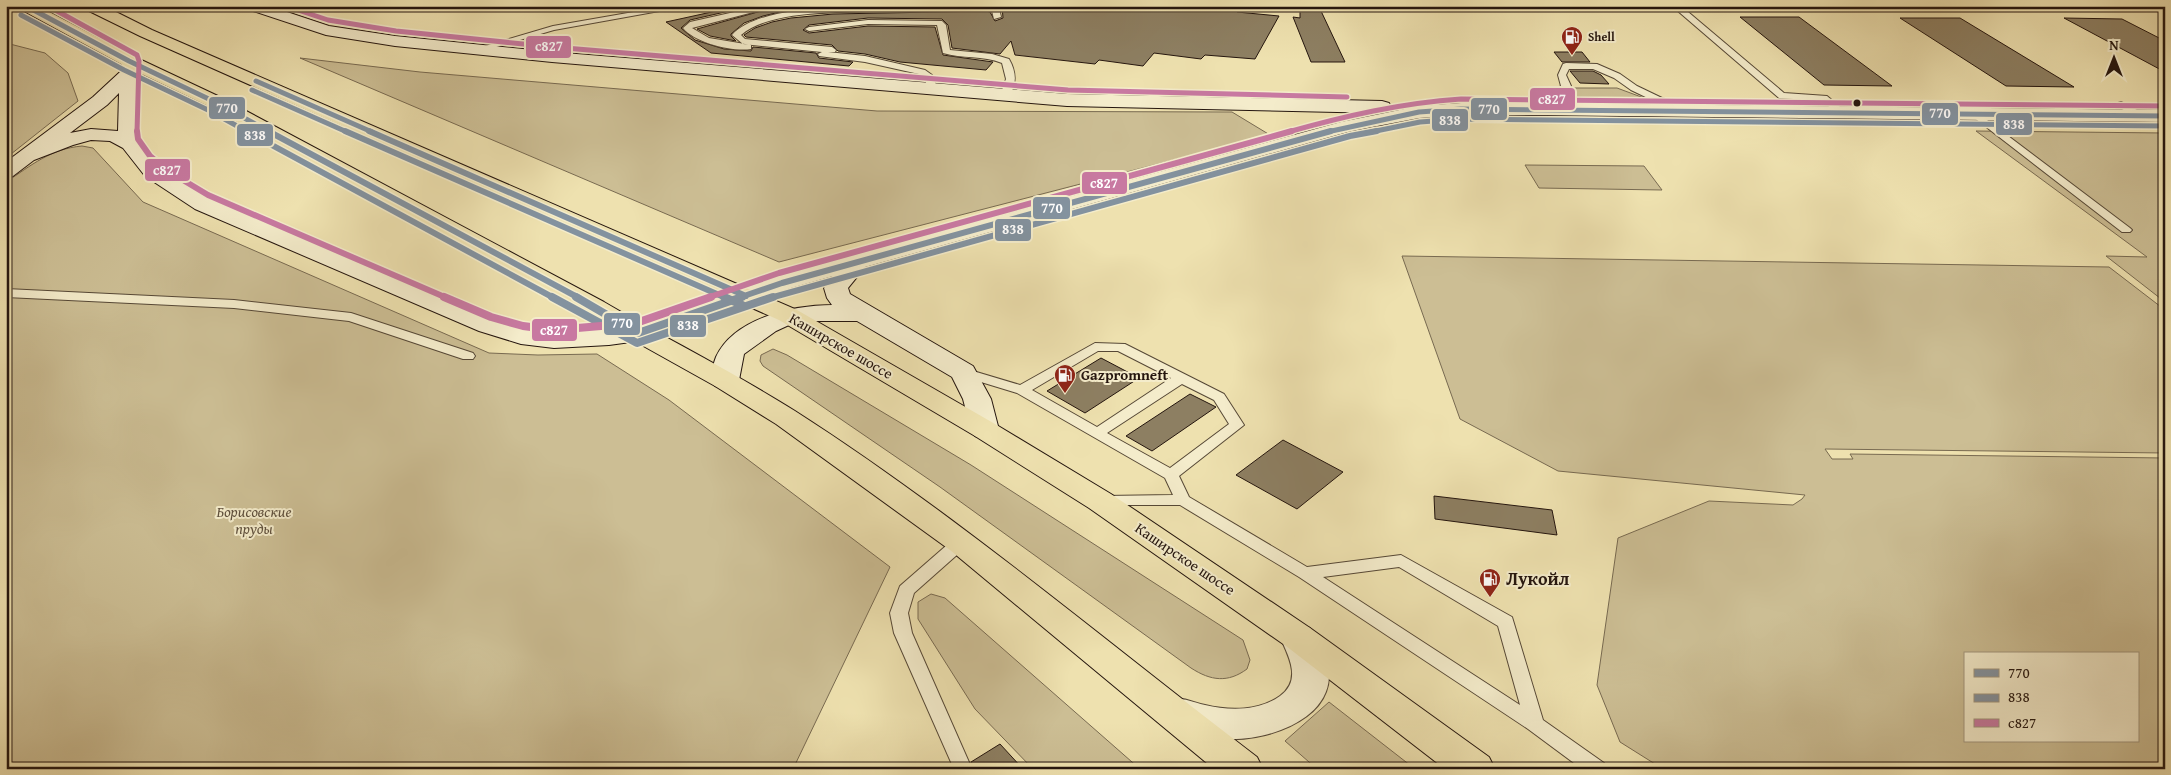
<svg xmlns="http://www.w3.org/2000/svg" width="2171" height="775" viewBox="0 0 2171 775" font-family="'Gentium Book Plus',serif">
  <rect width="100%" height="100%" fill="#eee1af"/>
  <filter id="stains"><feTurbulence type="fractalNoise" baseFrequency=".004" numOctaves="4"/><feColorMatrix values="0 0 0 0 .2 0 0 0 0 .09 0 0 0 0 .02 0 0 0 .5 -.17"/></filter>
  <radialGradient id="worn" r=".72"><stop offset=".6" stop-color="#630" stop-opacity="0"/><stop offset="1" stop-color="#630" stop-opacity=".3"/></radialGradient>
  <path fill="#ccbe94" stroke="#786a51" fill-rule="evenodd" d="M6,43L45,53L68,73L78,101L6,158Z
    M300,58L420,72L877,111L1232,112L1270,135L779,262Z
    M1572,88H1617L1644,98L1566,97Z
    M1976,131L2165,133V302L2106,256L2147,257Z
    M82,146L93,148L143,202L489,353L538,355L597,354L669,400L890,567L793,769H6V182C32,165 50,149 82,146Z
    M1525,165L1644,166L1662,190L1539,188Z
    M1402,256L2109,267L2165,310V453L1825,449L1832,459H1853L1850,454L2165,458V769H1663L1620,742L1597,685L1618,538L1709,501L1793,505L1802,499L1805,495L1558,471L1460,419ZM1965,654H2137V741H1965Z
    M773,349L787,355L971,465L1243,640L1250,660L1247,669C1228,683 1211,681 1191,668L940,487L763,366L760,361L761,355Z
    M931,594L945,598L1140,769H1033L975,709L918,619V602Z
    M1329,702L1415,769H1317L1285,741Z"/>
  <path fill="#8d7f62" stroke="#24150e" d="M739,6H751L690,20L681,28L695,40L724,49L751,51L753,47L816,53L819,58L853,62L849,66L711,53L666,22Z
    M779,6H824L784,11L763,16L744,23L731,34V36L736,41L710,36L697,29Z
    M1002,6H1241L1237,12L1279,16L1255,59L1205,55L1201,59L1154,53L1143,66L1099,60L1095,64L1015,55L1011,41L1000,54L952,48L948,25L942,19L868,18L809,25L803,30L809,33L868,26L935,27L943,55L993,62L986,70L900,62L865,54L838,51L832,45L746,37L744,35L755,28L772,22L791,18L833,14L986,11L990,12L995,21L1003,18Z
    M1300,10L1321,11L1345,62H1311L1293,17L1300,18Z
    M1740,17H1799L1892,86L1824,85Z
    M1900,18H1960L2074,87L2006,86Z
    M2064,18L2122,19L2165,41V72Z
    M1554,52H1582L1590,62H1562Z
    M1570,71H1593L1601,75L1609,84L1580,83Z
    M1101,358L1139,378L1085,413L1047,391Z
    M1190,394L1216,407L1152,451L1126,436Z
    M1283,440L1343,472L1297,509L1236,475Z
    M1434,496L1552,510L1557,535L1435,519Z
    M1000,744L1023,769H974L971,762Z"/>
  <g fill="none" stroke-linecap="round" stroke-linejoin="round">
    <g stroke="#564836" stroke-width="2">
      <path id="lane" d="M292,6H305L273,16L269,14Z
        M668,6H687L554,30L479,52L475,49L553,26Z
        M761,6H777L692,28L709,38L751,45V49C733,52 695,43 683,28L690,22Z
        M894,6H992L999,8L1001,17L994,19L992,11L986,9C954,10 922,10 890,11C851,12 770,9 741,35L745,39L832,47L836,50L835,52H828L865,56L925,70L932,75L938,90L933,93L928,90L924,76L919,74L865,62L819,56L818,54L822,52L743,44L732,35C759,4 855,7 894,6Z
        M1672,6H1681L1784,93L1827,96L1846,112L1841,115L1838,114L1822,101L1779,98Z
        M868,20L942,21L946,25L950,50L992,54L1009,59C1017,73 1017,85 1008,98L1005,99L1000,96L1006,79L1002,63C983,55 962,59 943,53L937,25L868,24L809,31L805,29L809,27Z
        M1566,63L1597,64L1620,74L1637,86L1662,98L1700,110L1695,113L1656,102L1631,90L1614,78L1593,69H1569L1566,75L1571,86L1569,88L1534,111H1528V107L1561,86L1558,75L1563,64Z
        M2121,102L2143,113L2145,115L2140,118L2137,117L2118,107V103Z
        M1975,111L2130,228L2132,230L2130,232H2122L1972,116V112Z
        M6,289L234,300L351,313L473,353L475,356L473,359H463L349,321L234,308L6,297Z
        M1095,343L1125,344L1224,394L1244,425L1179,476L1189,497L1307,567L1401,555L1512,617L1543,720L1604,763L1607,769H1582L1528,729L1299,577L1180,505H1099L1096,501L1099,497L1104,496L1173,495L1165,478L1017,393L958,375L956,372L963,368L1020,385ZM1098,351H1118L1171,378L1097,427L1032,390ZM1182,384L1214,400L1229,424L1170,468L1107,433ZM1399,567L1498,626L1520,705L1323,577Z
        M961,536L967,538L969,542L967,546L914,593L908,613L912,633L972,769H954L894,633L890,613L900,586L955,538Z"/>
    </g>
    <g stroke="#564836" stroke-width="2">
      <path id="street" d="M1298,624L1310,628C1318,642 1330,660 1329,677C1327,723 1261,742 1224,739C1203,738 1181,729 1161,723L1155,712L1161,701C1179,695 1188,701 1205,705C1230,711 1259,711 1280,696C1302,680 1289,657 1280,637L1286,628Z"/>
    </g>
    <g stroke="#24150e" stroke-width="2">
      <path id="secondary" d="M245,6H269L329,26L395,36L552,52L1067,94L1382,101L1389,103L1391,107L1389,111L1382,113L1067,106L552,62L395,46L326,35L247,9Z
        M129,60L135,61L139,72L137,140L160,167L211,199L497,321L524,329L554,332L634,326L773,278L1341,122L1419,106L1461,103H1531L2165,110V122L1531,115H1461L1419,118L1351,131L865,267L848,288L850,294L973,366L991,399L999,430L995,436L985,439L975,436L971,430L963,399L952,377L857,321H805L789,325L776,331L744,354L739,380L735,386L725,388L715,386L711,380C712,372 713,364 716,357C734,318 794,305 832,305L827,298L824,288L833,276L791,288L638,341L609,345L554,348L521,344L479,331L195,209L145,176L123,148L110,141L91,140L73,145L34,160L13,176L6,178V162L93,97L120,72L123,61ZM119,93L118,131L91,129L70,133L107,105Z"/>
    </g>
    <g stroke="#24150e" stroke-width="2">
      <path id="primary" d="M18,6H38L135,57L220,97L604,302C667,339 733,372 795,411C957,515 1104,640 1257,757L1263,769H1214L950,550L776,424L715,386L629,338L586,312L206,105L123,65L20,9Z
        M83,6H104L152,30L797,310L995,424L1111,494L1310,628L1489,757L1495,769H1445L1286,646L1089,508L975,436L779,320L140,36L85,9Z"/>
    </g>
    <use href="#lane" fill="#f4eccb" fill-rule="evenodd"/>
    <use href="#street" fill="#f4eccb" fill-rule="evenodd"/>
    <use href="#secondary" fill="#f4eccb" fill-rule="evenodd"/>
    <use href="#primary" fill="#eee1af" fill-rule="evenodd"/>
    <g stroke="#f4eccb" stroke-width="8">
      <path id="bus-1-far2" d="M26,6L129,61L213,101L270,132
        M256,81L372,132
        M1327,132L1419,112L1461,109L2165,116"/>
    </g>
    <g stroke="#f4eccb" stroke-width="9">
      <path id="bus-1-far1" d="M268,131L579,298
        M369,131L746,296
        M738,298L782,283L1331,131"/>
    </g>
    <g stroke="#f4eccb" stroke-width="11">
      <path id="bus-1" d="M576,297L638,333L742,297"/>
    </g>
    <g stroke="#f4eccb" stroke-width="8">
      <path id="bus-2-far2" d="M21,15L124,70L208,110L248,132
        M252,90L347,132
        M1371,132L1420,122L1461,119L2165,126"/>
    </g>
    <g stroke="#f4eccb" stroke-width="9">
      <path id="bus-2-far1" d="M246,131L554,298
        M345,131L726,298
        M770,298L1350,136L1377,131"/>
    </g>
    <g stroke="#f4eccb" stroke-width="11">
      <path id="bus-2" d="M552,297L637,343L773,297
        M724,297L742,305"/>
    </g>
    <g stroke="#f4eccb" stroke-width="8">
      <path id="bus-3-far2" d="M48,6L137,55L139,61L137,132
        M286,6L328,20L396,31L553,47L1068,90L1347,97
        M1288,132C1345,116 1401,103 1461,99L2165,106"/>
    </g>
    <g stroke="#f4eccb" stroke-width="9">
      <path id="bus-3-far1" d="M137,131L138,139L150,156L168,171L208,195L447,298
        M707,298L779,273L1292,131"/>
    </g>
    <g stroke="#f4eccb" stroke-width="11">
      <path id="bus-3" d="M444,297L491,317L523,326L554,330L636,323L711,297"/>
    </g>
    <use href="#bus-1-far2" stroke="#83929f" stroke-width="5"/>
    <use href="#bus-1-far1" stroke="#83929f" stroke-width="6"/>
    <use href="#bus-1" stroke="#83929f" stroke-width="8"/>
    <use href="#bus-2-far2" stroke="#83929f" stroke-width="5"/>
    <use href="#bus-2-far1" stroke="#83929f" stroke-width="6"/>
    <use href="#bus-2" stroke="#83929f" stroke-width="8"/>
    <use href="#bus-3-far2" stroke="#c879a1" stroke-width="5"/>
    <use href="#bus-3-far1" stroke="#c879a1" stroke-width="6"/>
    <use href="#bus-3" stroke="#c879a1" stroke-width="8"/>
  </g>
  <defs>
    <g id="fuel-pin" transform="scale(1.125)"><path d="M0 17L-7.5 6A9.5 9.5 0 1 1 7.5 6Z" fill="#8f2418" stroke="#f4eccb"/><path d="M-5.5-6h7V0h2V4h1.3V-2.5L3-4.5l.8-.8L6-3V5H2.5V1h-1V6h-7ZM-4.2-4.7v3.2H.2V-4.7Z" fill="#fff"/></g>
  </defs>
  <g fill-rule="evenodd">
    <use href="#fuel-pin" x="1572" y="37"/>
    <use href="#fuel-pin" x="1065" y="375"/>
    <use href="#fuel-pin" x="1490" y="579"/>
  </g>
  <circle fill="#24150e" stroke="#f4eccb" stroke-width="2" cx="1857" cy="103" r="4.5"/>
  <g text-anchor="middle" stroke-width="4" stroke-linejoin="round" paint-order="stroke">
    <g font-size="12" font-weight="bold" fill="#24150e" stroke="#f4eccb" text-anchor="start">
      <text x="1588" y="41">Shell</text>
    </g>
    <g font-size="15" fill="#24150e" stroke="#f4eccb">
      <text transform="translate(841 346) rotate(30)" y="5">Каширское шоссе</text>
      <text transform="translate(1185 559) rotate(34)" y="5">Каширское шоссе</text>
    </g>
    <g font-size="15" font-weight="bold" fill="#24150e" stroke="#f4eccb" text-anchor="start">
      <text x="1081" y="380">Gazpromneft</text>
    </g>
    <g font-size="15" font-style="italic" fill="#5f503d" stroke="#f4eccb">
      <text x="254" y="517">Борисовские<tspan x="254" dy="17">пруды</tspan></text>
    </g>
    <g font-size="18" font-weight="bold" fill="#24150e" stroke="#f4eccb" text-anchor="start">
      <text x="1506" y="585">Лукойл</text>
    </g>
  </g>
  <g stroke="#f4eccb" stroke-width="2">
    <rect x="525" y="35" width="47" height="24" rx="5" fill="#c879a1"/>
    <rect x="1529" y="87" width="47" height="24" rx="5" fill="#c879a1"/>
    <rect x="208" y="96" width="38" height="24" rx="5" fill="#83929f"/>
    <rect x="1470" y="97" width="38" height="24" rx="5" fill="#83929f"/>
    <rect x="1921" y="102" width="38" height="24" rx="5" fill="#83929f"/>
    <rect x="1431" y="108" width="38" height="24" rx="5" fill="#83929f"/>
    <rect x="1995" y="112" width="38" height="24" rx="5" fill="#83929f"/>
    <rect x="236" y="123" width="38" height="24" rx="5" fill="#83929f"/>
    <rect x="144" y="158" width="47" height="24" rx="5" fill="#c879a1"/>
    <rect x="1081" y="171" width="47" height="24" rx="5" fill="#c879a1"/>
    <rect x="1032" y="196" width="39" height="24" rx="5" fill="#83929f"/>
    <rect x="994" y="218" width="38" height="24" rx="5" fill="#83929f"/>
    <rect x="603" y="312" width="38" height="24" rx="5" fill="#83929f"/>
    <rect x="669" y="314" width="38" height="24" rx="5" fill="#83929f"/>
    <rect x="531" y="318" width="47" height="24" rx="5" fill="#c879a1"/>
  </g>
  <g font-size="14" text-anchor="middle" font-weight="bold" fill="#fff">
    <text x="549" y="51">с827</text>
    <text x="1552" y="104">с827</text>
    <text x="227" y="113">770</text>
    <text x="1489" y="114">770</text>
    <text x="1940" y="118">770</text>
    <text x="1450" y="125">838</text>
    <text x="2014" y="129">838</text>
    <text x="255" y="140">838</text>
    <text x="167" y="175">с827</text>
    <text x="1104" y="188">с827</text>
    <text x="1052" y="213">770</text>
    <text x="1013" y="234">838</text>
    <text x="622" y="328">770</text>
    <text x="688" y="330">838</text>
    <text x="554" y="335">с827</text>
  </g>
  <rect width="2171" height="775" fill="none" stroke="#eee1af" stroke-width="25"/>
  <rect x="8" y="8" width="2156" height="760" fill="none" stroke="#24150e" stroke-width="2.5"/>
  <rect x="12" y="12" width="2146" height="750" fill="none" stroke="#24150e"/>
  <rect x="1964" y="652" width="175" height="90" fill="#f4eccb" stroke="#a1967f"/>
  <rect x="1974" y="669" width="25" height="8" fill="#83929f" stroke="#a1967f"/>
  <text x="2008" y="678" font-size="15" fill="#24150e">770</text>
  <rect x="1974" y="694" width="25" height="8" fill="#83929f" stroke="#a1967f"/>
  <text x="2008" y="702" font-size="15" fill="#24150e">838</text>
  <rect x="1974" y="719" width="25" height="8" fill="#c879a1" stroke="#a1967f"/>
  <text x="2008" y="728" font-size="15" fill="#24150e">с827</text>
  <g transform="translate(2114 58)" stroke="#f4eccb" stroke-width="4" paint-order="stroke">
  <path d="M0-4L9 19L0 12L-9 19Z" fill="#24150e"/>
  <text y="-8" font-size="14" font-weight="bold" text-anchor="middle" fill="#24150e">N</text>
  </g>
  <rect width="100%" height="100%" filter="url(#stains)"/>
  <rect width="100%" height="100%" fill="url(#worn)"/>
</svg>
